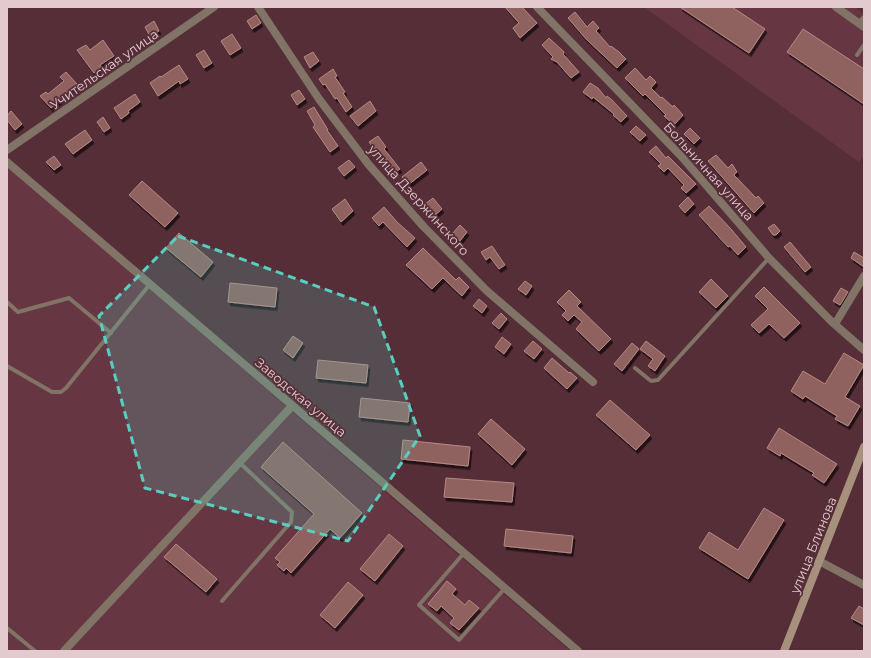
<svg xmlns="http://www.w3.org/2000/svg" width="871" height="658" viewBox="0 0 871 658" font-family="Montserrat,sans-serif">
  <defs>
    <filter id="shadow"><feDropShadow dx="2" dy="3.5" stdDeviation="0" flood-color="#0009"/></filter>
  </defs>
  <rect width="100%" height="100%" fill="#562e38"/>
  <path fill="#663743" d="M644,7H855L864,14V155L859,162Z
    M7,166L570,651H7Z"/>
  <path fill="#8f625e" stroke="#b88884" filter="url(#shadow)" d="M505,7H522L537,23L520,38L513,28L519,23Z
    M680,7H732L765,29L749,53Z
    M575,12L587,27L593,21L599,28L596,31L610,47L611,46L619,52L626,59L617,68L587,40L568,18Z
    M256,15L261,23L252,29L247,21Z
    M154,21L159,31L151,38L145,27Z
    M803,29L864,69V104L787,52Z
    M232,34L241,48L230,55L221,41Z
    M549,38L564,52L563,54L579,72L571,78L557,62L551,59L553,57L542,45Z
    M103,40L114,56L100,65L101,67L94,73L77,50L86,45L90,50Z
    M204,50L212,63L204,68L196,55Z
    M313,52L319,61L310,68L304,57Z
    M179,65L188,79L180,84L179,81L158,96L150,83L160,76L161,77Z
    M635,68L646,80L650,76L656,82L651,88L661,98L662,97L673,107L674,105L683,115L674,125L664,116L666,115L645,94L643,96L625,78Z
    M333,69L337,76L335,77L345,92L343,93L352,107L346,112L337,98L335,99L325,84L323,85L319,79Z
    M66,72L77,84L66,95L51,108L40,96L46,92L48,94L64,81L60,77Z
    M590,83L598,88L606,98L607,96L612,100L627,116L621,122L613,115L614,114L593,97L592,99L583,92Z
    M299,90L305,99L297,105L291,95Z
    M135,94L140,102L128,111L129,113L121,119L114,108Z
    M370,101L376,111L358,126L350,116Z
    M314,107L328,130H327L338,146L330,152L313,127L315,125L307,111Z
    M11,111L22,124L15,130L7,120V116Z
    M103,117L110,128L104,132L97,122Z
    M636,126L646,135L640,141L630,132Z
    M690,128L700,138L694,144L684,134Z
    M85,130L92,140L73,154L65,144Z
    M378,136L386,147L384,149L400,169L393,174L369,142Z
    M656,146L666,158L668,156L696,184L686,193L681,188L684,185L668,168L664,172L658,166L661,164L649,152Z
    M716,155L728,168L732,164L737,172L734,175L756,198L758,196L764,203L754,213L708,161Z
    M54,156L61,165L54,170L46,162Z
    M349,160L355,167L344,176L338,168Z
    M421,162L427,170L408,185L402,177Z
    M142,181L178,213L165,227L129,195Z
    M688,197L694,204L685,213L679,206Z
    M433,198L442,209L434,216L425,204Z
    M345,199L353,211L341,222L332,209Z
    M709,206L731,229L746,247L738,255L730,246L728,247L699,215Z
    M384,207L397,222L415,238L407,247L383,222L379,226L372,218Z
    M774,224L780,231L776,235H773L768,228Z
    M460,225L467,232L460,241L452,234Z
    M179,233L213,262L201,277L166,248Z
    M790,242L811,267L805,272L784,247Z
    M492,246L505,265L499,269L490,257L486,260L481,252Z
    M423,248L456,280L459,277L469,287L462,296L443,278L432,289L406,265Z
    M854,252L864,258V267L851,258Z
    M711,279L728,296L716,308L699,292Z
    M525,281L532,286L526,295L518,289Z
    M230,283L277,288L275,307L228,302Z
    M764,287L800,323L784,338L769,324L759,333L751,325L768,309L755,296Z
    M841,288L848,292L840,305L833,301Z
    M569,290L581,302L577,306L611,339L599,351L576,329L582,322L574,315L568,321L562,315L566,311L557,302Z
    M479,299L487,306L482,313L473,306Z
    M501,313L507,319L499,329L492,323Z
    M293,336L303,343L293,358L283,350Z
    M502,337L511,344L504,354L495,347Z
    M533,341L542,349L534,359L524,351Z
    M646,341L665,356L655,371L648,366L653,359L640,349Z
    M632,343L639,349L622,371L614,364Z
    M844,353L864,365L845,397L860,406L848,426L835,419L837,416L805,396L803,399L791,391L803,371L825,384Z
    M552,358L569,373L570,372L577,378L567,389L544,368Z
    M318,360L368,365L366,383L316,378Z
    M361,398L410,403L408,422L359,417Z
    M610,400L650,435L636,450L596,415Z
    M491,419L525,449L512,465L478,434Z
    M779,428L837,464L824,483L812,475L814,473L781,453L780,456L767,448Z
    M403,440L470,447L468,466L401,459Z
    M283,442L362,513L340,538L330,529L291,573L286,568L284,571L277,565L280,562L275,558L314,514L261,467Z
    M446,478L514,483L512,502L444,497Z
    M764,508L784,520L748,579L699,548L709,532L738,550Z
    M506,529L573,536L571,553L504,546Z
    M389,534L403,546L375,581L360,569Z
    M176,544L217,579L206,592L164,557Z
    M447,581L456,589L452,594L465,605L469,600L479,608L459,630L450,623L454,618L441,606L437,611L428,604Z
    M348,582L363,595L335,628L320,615Z
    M859,606L864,609V625L851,618Z"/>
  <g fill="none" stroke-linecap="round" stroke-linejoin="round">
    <path stroke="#817366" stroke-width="4" d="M858,23L864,17
      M857,55L864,45
      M7,302L18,312L69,298L111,333
      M7,366L52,392H61L66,388L150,284
      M635,368L651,381L658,380L769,258
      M464,553L419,605L459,640L505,588
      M222,601L291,522L292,512L240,463
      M7,628L35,651"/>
    <path stroke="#817366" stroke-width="8" d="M258,7L319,99L369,165L424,227L487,291L593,382
      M537,7L681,156L769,258L831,321L864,350
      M836,7L864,27
      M7,150L214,7
      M7,162L369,471L578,651
      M835,324L864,276
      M819,561L864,585
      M64,651L292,406"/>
    <path stroke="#a7917c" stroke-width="8" d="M784,651L864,447"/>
  </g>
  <path fill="#58cec0" fill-opacity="0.2" stroke="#58cec0" stroke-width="3" stroke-dasharray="8 5" stroke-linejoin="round" d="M178,236L374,307L420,436L348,541L145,488L99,316Z"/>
  <g text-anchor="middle" stroke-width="3.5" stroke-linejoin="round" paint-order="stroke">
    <g font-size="13" fill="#e3cacf" stroke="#562e38">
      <text transform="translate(104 69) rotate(-35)" y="5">Учительская улица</text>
      <text transform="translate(709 171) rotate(48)" y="5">Больничная улица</text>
      <text transform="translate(419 200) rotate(48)" y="5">улица Дзержинского</text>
      <text transform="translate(301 397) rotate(40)" y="5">Заводская улица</text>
      <text transform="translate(813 545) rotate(-68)" y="5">улица Блинова</text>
    </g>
  </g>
  <rect width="871" height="658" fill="none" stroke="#e3cacf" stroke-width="16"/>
</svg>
